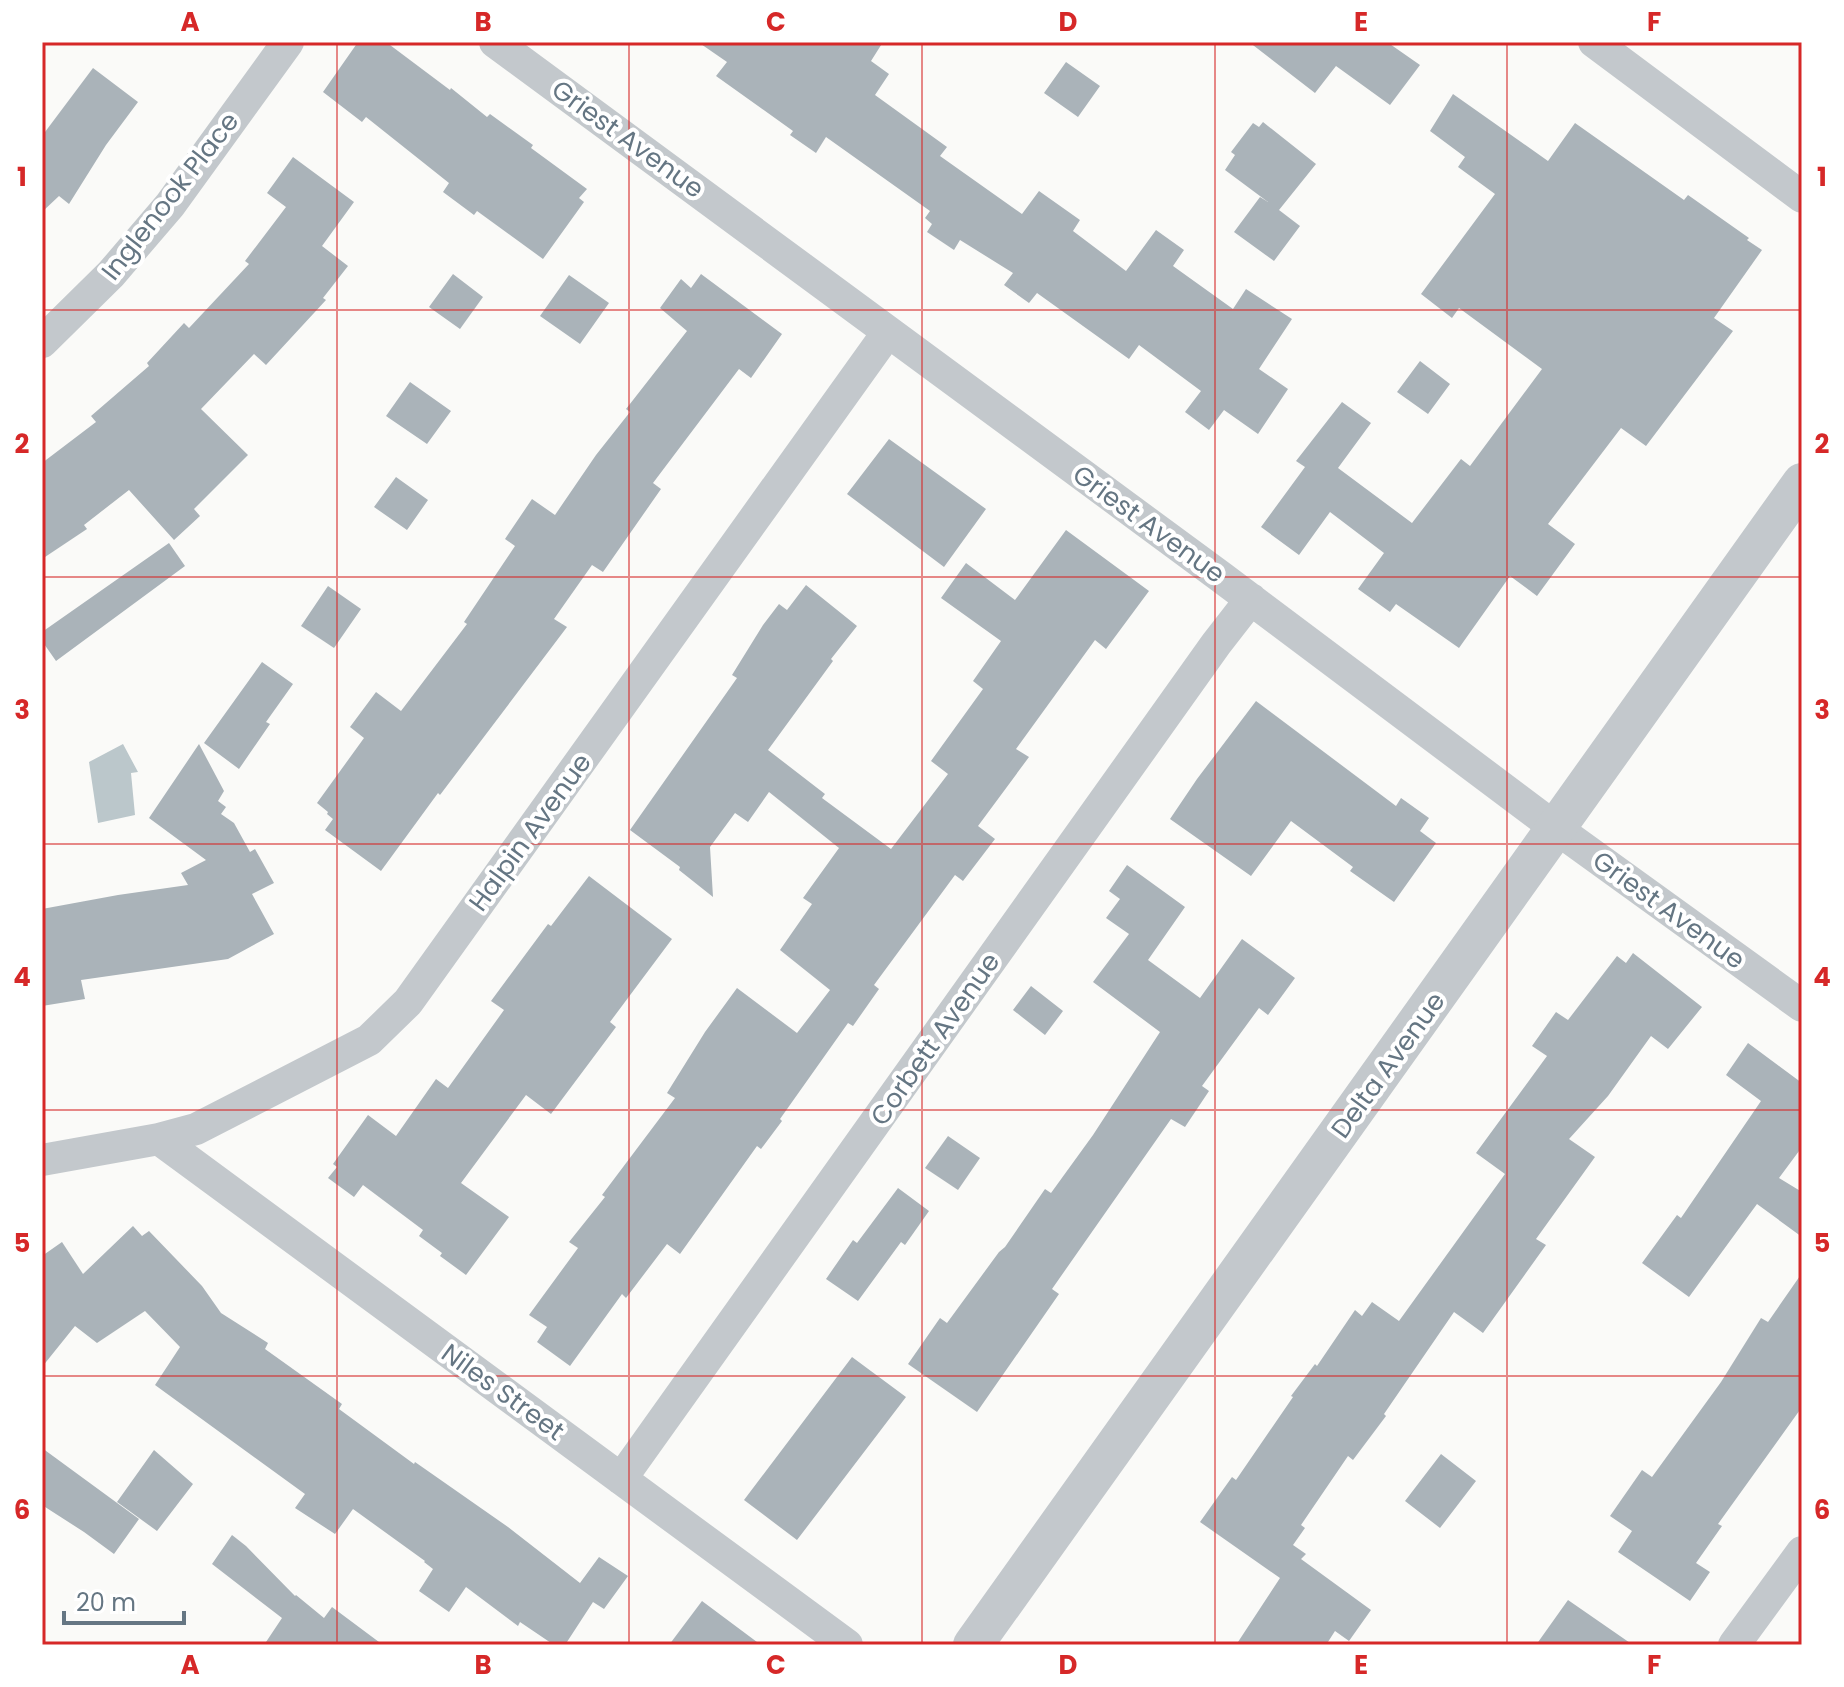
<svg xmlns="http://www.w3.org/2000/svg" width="1844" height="1687" viewBox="0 0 1844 1687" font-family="Poppins,sans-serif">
  <rect width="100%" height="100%" fill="#fafaf8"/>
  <path fill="#bbc7cb" d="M123,744L138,772L131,773L135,815L98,823L89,762Z"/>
  <path fill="#aab3b9" d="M358,42H386L450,90L451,88L487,117L490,114L533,145L531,148L587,189L579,198L584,202L543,259L477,211L474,215L443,192L449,183L366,117L362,122L323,92Z
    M698,42H883L871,61L889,74L875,95L947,147L940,156L1022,214L1039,191L1080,220L1073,231L1126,271L1156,230L1184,250L1173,266L1233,309L1246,289L1292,319L1259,369L1288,389L1258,434L1224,410L1209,430L1185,412L1201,391L1139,345L1129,359L1037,293L1029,303L1004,285L1013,273L960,240L954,250L927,232L932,224L925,218L930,211L826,137L816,153L790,135L793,131L716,76L727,62Z
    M1249,42H1387L1420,65L1390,105L1336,66L1315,93Z
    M1066,62L1100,86L1078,117L1044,93Z
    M93,68L138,102L106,145L69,204L59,196L42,212V136Z
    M1453,94L1548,161L1575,123L1684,200L1688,195L1749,238L1747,240L1762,250L1714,318L1733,331L1646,446L1621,428L1548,524L1575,544L1537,596L1510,576L1459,648L1396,604L1390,612L1358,589L1384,553L1330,512L1299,555L1261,527L1305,467L1296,461L1342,402L1371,423L1338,468L1412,523L1461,459L1470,466L1542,369L1459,308L1452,318L1421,294L1495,194L1458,167L1465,157L1430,131Z
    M1263,122L1316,164L1279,210L1300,226L1274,261L1234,232L1260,197L1268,202L1225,170L1235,155L1231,152L1253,123L1259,127Z
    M293,157L354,202L322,246L348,266L323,298L326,300L266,365L254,354L201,409L248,455L194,509L200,516L174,540L129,490L84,525L87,529L42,559V463L96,422L91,416L149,366L147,363L184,323L189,328L249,264L245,261L286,207L267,193Z
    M453,274L483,297L460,329L429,307Z
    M701,274L782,334L751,378L739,369L653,483L661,489L603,572L592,565L554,619L567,627L440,795L438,793L381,871L325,830L333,819L327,814L328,812L317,803L364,738L350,727L376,692L401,711L467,624L464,622L515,546L505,539L532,499L555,515L596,455L630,412L626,409L687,331L660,308L681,279L691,288Z
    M569,275L609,303L580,344L540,316Z
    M1420,361L1450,384L1428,414L1397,392Z
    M410,382L451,411L427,444L386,416Z
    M889,439L986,509L944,567L847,494Z
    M396,477L428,500L407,530L374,507Z
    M1066,530L1149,591L1106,649L1095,640L1016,749L1029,757L978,826L995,839L963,881L955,875L874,985L879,989L853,1026L848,1023L780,1119L782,1121L761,1149L757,1146L680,1254L667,1244L626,1298L622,1294L570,1366L537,1342L547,1327L529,1315L578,1248L569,1242L605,1197L602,1195L675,1098L667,1093L705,1032L737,988L797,1033L830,990L780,950L812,904L803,898L839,848L769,792L748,822L735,813L710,847L713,897L679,870L680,867L630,830L737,678L732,675L763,625L779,604L787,610L806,585L857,626L831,659L833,661L768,750L825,794L822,798L891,849L948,774L931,761L983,689L973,681L1001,641L941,598L966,563L1015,600Z
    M169,543L185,566L56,661L42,641V632Z
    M328,586L361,609L334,648L301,626Z
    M262,662L293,684L266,722L270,724L239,769L204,743Z
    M1256,701L1396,806L1401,798L1429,818L1420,831L1436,843L1394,902L1350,871L1353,867L1291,821L1251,876L1170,819L1197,779Z
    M199,744L224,791L218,801L226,807L221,814L234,823L250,852L255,849L274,883L252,894L274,934L228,959L81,980L85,999L42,1006V909L118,895L188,885L181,873L206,860L149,818Z
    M1127,865L1185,907L1148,960L1200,998L1242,939L1295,978L1268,1015L1259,1008L1202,1086L1209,1091L1185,1127L1171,1119L1052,1289L1059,1294L977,1412L908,1364L940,1318L947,1323L999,1252L1005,1247L1045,1189L1051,1193L1093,1135L1160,1032L1093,982L1129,934L1106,918L1120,899L1109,891Z
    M589,876L672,939L610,1022L616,1027L551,1114L526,1095L461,1183L509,1217L466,1275L440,1256L442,1253L419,1236L423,1230L363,1185L354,1197L328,1178L337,1167L333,1164L368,1115L396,1136L436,1079L448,1088L504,1010L491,1001L548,924L551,926Z
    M1633,953L1702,1007L1668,1049L1651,1036L1608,1096L1569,1139L1595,1157L1536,1239L1546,1245L1483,1333L1454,1312L1384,1414L1386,1416L1353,1460L1348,1456L1301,1525L1305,1528L1293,1545L1306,1554L1301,1559L1371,1610L1349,1641L1335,1631L1326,1645H1236L1280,1578L1200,1522L1232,1477L1236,1480L1293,1397L1291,1396L1315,1364L1317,1366L1355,1310L1362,1316L1372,1302L1399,1321L1505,1174L1476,1153L1547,1056L1532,1046L1556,1012L1568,1020L1617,956L1626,963Z
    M1031,986L1063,1011L1045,1035L1013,1010Z
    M1748,1043L1802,1083V1147L1779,1178L1802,1192V1237L1757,1204L1689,1297L1642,1263L1677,1215L1681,1218L1761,1101L1726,1075Z
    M948,1136L980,1158L958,1190L925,1168Z
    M898,1188L929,1211L905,1245L901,1242L858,1301L826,1279L853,1240L857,1243Z
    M133,1226L142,1236L149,1231L202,1286L221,1313L268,1343L265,1349L342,1404L339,1409L414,1464L415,1462L508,1527L580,1583L599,1557L628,1576L604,1609L593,1602L565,1645H554L520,1622L518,1626L466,1587L449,1612L419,1591L433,1569L424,1562L425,1561L353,1509L335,1534L295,1508L305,1494L155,1385L180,1347L145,1311L97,1343L75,1326L42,1367V1256L62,1242L83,1274Z
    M1802,1273V1407L1718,1524L1722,1526L1696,1563L1710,1572L1690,1601L1618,1552L1632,1531L1610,1516L1642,1470L1652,1477L1721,1382L1761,1318L1768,1322Z
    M852,1357L906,1397L797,1540L744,1500Z
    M42,1448L139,1519L114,1554L84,1532L42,1505Z
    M154,1450L193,1484L157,1531L117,1502Z
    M1441,1454L1476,1481L1440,1528L1405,1501Z
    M232,1535L246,1546L295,1596L296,1595L324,1618L332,1607L383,1645H264L282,1618L212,1564Z
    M1568,1600L1633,1645H1536Z
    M702,1601L761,1645H669Z"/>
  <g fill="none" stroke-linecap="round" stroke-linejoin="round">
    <path stroke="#c3c8cc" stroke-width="32" d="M495,42L1221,577L1557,829L1802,1006
      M1594,42L1802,197
      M42,342L111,274L170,205L288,42
      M159,1139L847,1645
      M42,1160L159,1139L196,1129L369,1040L408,1002L888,332
      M621,1479L1216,644L1251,599
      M1734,1645L1802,1552"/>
    <path stroke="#c3c8cc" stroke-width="40" d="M973,1645L1802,483"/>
  </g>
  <path fill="none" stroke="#d62828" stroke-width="2" stroke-opacity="0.55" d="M337,42V1645M629,42V1645M922,42V1645M1215,42V1645M1507,42V1645M42,310H1802M42,577H1802M42,844H1802M42,1110H1802M42,1376H1802"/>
  <g text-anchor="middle" stroke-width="8" stroke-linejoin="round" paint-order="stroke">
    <g font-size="26" fill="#657683" stroke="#fff">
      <text transform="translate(628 139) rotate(36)" y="9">Griest Avenue</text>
      <text transform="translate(170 196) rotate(-52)" y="9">Inglenook Place</text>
      <text transform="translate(1149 524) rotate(36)" y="9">Griest Avenue</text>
      <text transform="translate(530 832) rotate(-54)" y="9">Halpin Avenue</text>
      <text transform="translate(1669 910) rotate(36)" y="9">Griest Avenue</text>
      <text transform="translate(935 1039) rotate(-55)" y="9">Corbett Avenue</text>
      <text transform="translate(1388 1065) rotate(-54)" y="9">Delta Avenue</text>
      <text transform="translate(503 1392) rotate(36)" y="9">Niles Street</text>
    </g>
  </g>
  <rect width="1844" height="1687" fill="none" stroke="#ffffff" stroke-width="88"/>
  <path d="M64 1611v12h120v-12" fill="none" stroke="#657683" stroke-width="4"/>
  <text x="76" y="1611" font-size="24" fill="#657683" stroke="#ffffff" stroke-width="6" paint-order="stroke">20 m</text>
  <rect x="44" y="44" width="1756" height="1599" fill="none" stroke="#d62828" stroke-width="3"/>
  <g font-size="26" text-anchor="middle" font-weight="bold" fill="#d62828">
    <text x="190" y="31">A</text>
    <text x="483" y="31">B</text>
    <text x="776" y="31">C</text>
    <text x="1068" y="31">D</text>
    <text x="1361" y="31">E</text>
    <text x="1654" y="31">F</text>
    <text x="22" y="186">1</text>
    <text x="1822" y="186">1</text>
    <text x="22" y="453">2</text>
    <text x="1822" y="453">2</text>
    <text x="22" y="719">3</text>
    <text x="1822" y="719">3</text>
    <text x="22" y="986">4</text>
    <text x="1822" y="986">4</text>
    <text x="22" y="1252">5</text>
    <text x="1822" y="1252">5</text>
    <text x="22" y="1519">6</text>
    <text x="1822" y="1519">6</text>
    <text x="190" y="1674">A</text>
    <text x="483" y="1674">B</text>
    <text x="776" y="1674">C</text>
    <text x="1068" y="1674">D</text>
    <text x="1361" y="1674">E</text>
    <text x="1654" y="1674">F</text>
  </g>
</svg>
